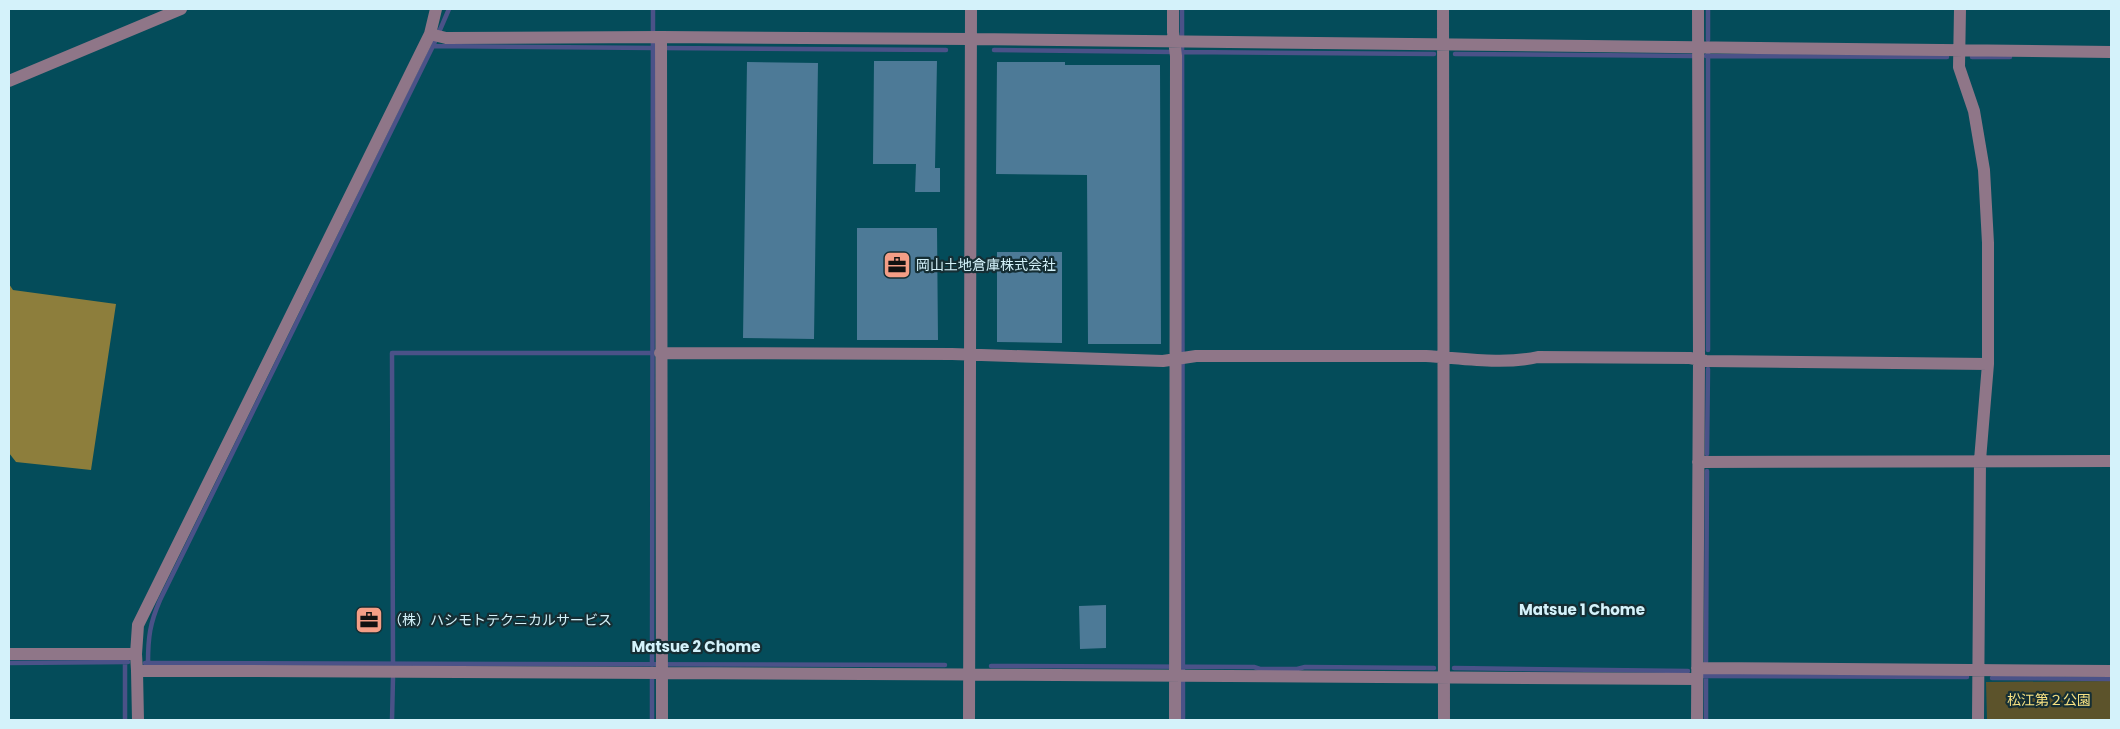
<svg xmlns="http://www.w3.org/2000/svg" width="2120" height="729" viewBox="0 0 2120 729" font-family="Poppins,'Noto Sans JP',sans-serif">
  <rect width="100%" height="100%" fill="#044c5a"/>
  <path fill="#5c532b" d="M2110,681L2111,720H1987L1986,682Z"/>
  <path fill="#8d7e3c" d="M9,284L13,290L116,304L91,470L16,462L9,453Z"/>
  <g fill="none" stroke-linecap="round" stroke-linejoin="round">
    <path stroke="#4b5288" stroke-width="4.5" d="M1182,9L1183,720
      M1708,40V9
      M433,46L654,48
      M662,48L946,50
      M994,50L1173,52
      M1181,52L1434,54
      M1708,52V350
      M1455,54L1692,56
      M1706,56L1947,57
      M1972,57H2010
      M1707,454L1708,369
      M125,662V720
      M1706,662L1707,471
      M9,663L128,662
      M145,663L945,665
      M148,663C148,637 150,623 160,600L433,46L449,9
      M393,664L392,353H652
      M652,665L653,9
      M991,666L1254,667L1260,669H1297L1305,667L1434,668
      M1454,668L1688,671
      M1706,674V720
      M1703,676L1967,677
      M1992,678L2111,679
      M392,720L393,678
      M652,720V673"/>
  </g>
  <path fill="#4d7a97" d="M874,61H937L935,168H940V192H915L916,164H873Z
    M747,62L818,63L814,339L743,338Z
    M997,62H1065V65H1160L1161,344H1088L1087,175L996,174Z
    M857,228H937L938,340H857Z
    M997,252H1062V343L997,342Z
    M1106,605V648L1080,649L1079,606Z"/>
  <g fill="none" stroke-linecap="round" stroke-linejoin="round">
    <path stroke="#8f7688" stroke-width="12" d="M436,9L430,34L138,625L136,654L137,671C657,670 1177,677 1697,679
      M1173,9V32L1176,56L1175,720
      M1443,9L1444,720
      M1960,9L1959,67L1974,111L1984,170L1988,243V364L1980,460L1978,720
      M430,34L446,38L661,37L970,39L2111,52
      M661,37L662,720
      M9,81L181,9
      M660,353L952,354L1163,361L1196,356H1426C1461,358 1503,365 1538,357L1690,358L1706,361L1988,364
      M1698,462L2111,461
      M9,654H136
      M1697,668L2111,671
      M137,671L138,720
      M969,720L971,9
      M1697,720L1699,360L1698,9"/>
  </g>
  <defs>
    <g id="office-square" transform="scale(1.4375)"><rect x="-9" y="-9" width="18" height="18" rx="4" fill="#f49e86" stroke="#152e34"/><path d="M-6-3h4V-5.5h4V-3h4V5H-6ZM-1-4.5V-3h2v-1.5ZM-6 0V1H6V0Z" fill="#111"/></g>
  </defs>
  <g fill-rule="evenodd">
    <use href="#office-square" x="897" y="265"/>
    <use href="#office-square" x="369" y="620"/>
  </g>
  <g text-anchor="middle" stroke-width="4.5" stroke-linejoin="round" paint-order="stroke">
    <g font-size="14" fill="#d4f2fa" stroke="#152e34" text-anchor="start">
      <text x="916" y="270">岡山土地倉庫株式会社</text>
      <text x="388" y="625">（株）ハシモトテクニカルサービス</text>
    </g>
    <g font-size="14" fill="#f7e182" stroke="#152e34">
      <text x="2049" y="705">松江第２公園</text>
    </g>
    <g font-size="15" font-weight="bold" fill="#d4f2fa" stroke="#152e34">
      <text x="1582" y="615">Matsue 1 Chome</text>
      <text x="696" y="652">Matsue 2 Chome</text>
    </g>
  </g>
  <rect width="2120" height="729" fill="none" stroke="#d4f2fa" stroke-width="20"/>
</svg>
